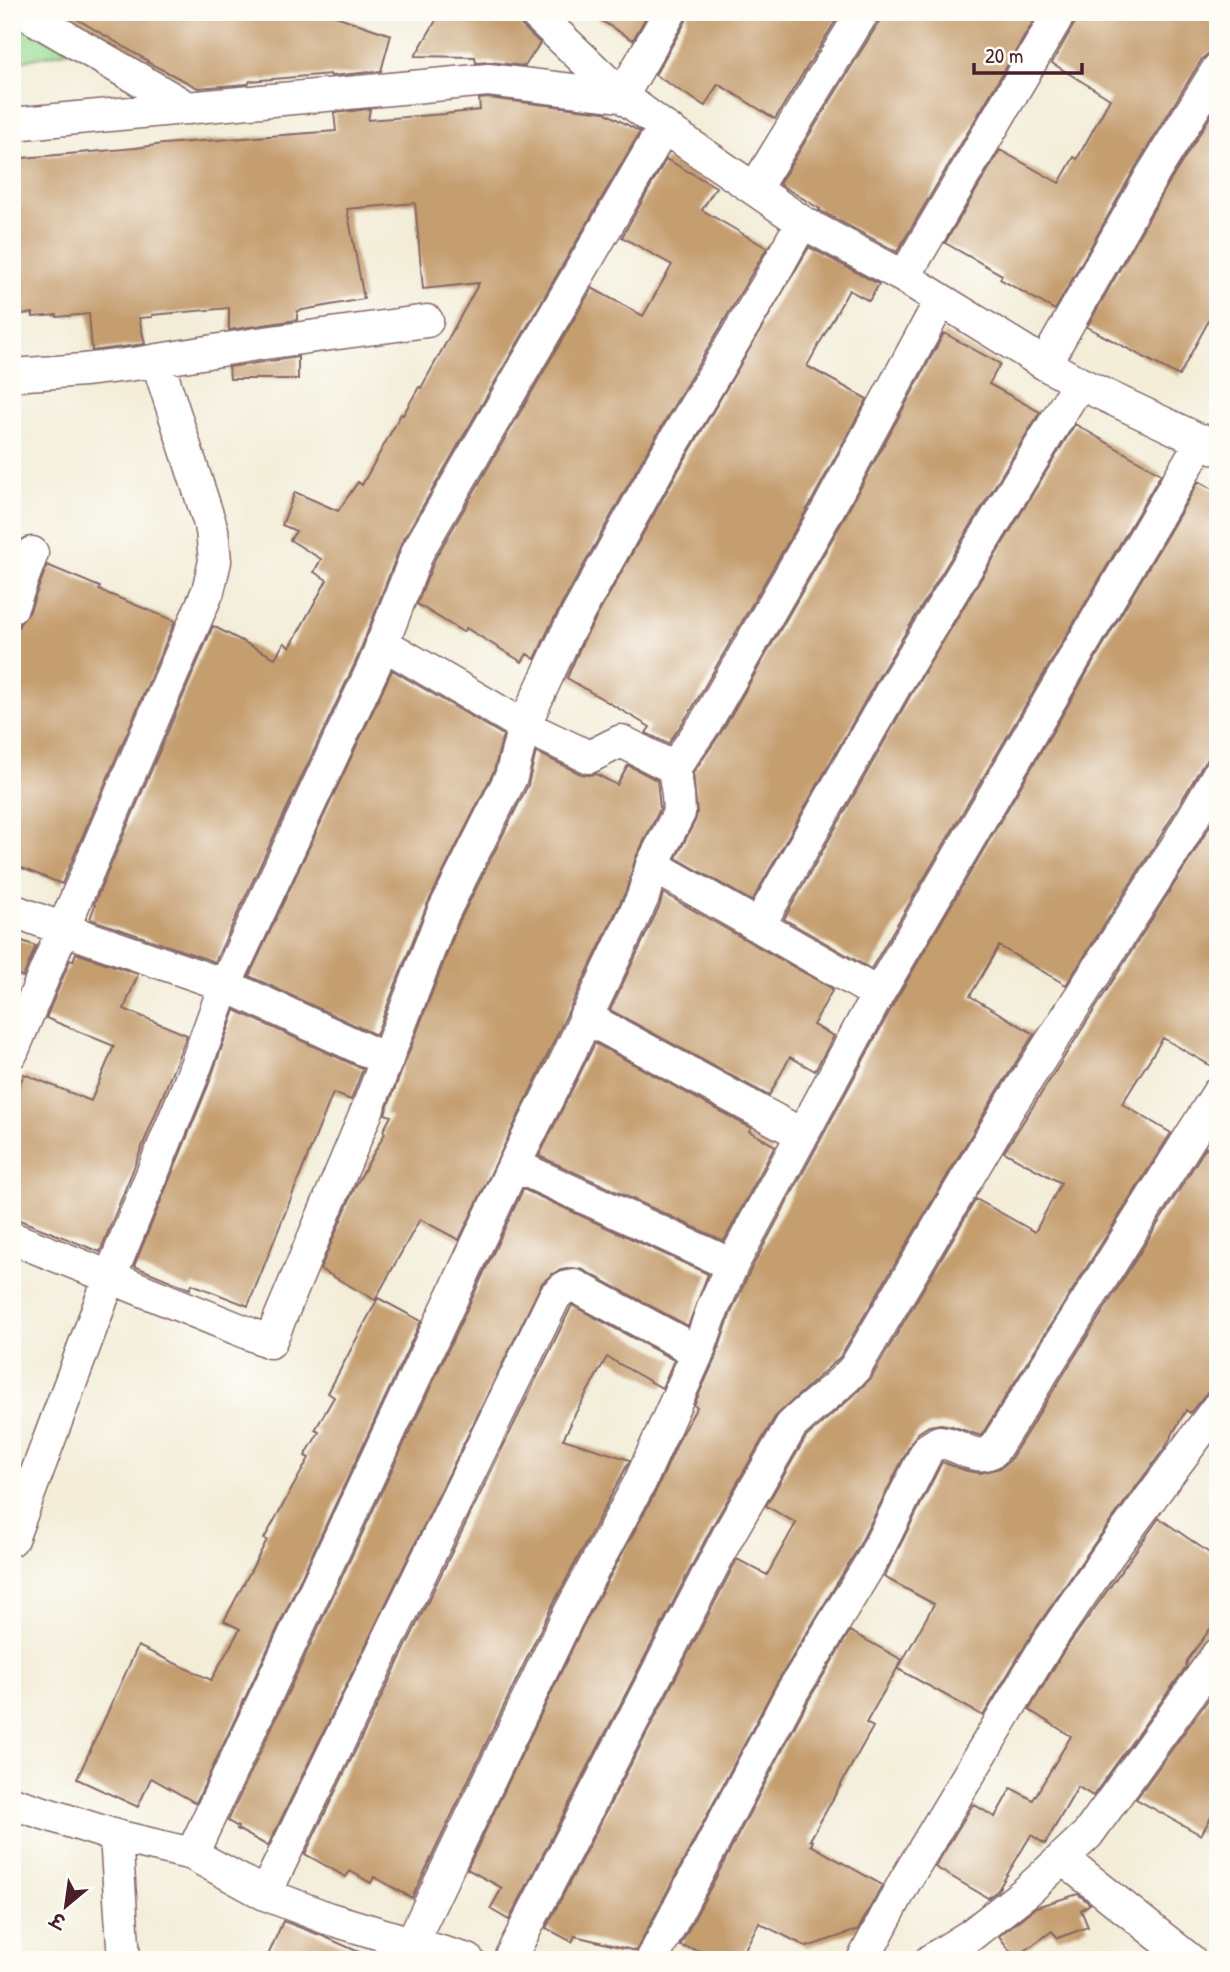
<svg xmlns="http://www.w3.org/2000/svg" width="1230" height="1972" viewBox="0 0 1230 1972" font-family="'Patrick Hand','Playpen Sans Deva',sans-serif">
  <rect width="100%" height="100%" fill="#fdfcf7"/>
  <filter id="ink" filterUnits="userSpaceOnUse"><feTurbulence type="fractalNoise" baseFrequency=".0143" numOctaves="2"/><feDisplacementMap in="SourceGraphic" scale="14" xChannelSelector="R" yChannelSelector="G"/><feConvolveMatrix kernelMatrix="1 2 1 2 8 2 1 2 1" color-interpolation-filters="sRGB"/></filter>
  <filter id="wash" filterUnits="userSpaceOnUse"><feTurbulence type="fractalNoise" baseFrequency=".00686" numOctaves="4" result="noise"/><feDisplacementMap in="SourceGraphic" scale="28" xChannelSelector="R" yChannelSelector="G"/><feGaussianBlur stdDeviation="1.57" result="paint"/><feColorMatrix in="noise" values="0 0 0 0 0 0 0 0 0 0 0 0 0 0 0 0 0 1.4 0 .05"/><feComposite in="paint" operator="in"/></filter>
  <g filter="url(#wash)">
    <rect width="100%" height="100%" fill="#f3edd8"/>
    <path fill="#9bdd94" stroke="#727e60" stroke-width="2" d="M12,12L85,48L12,63Z"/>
    <g id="blocks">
      <path fill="#c59e70" d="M65,12H324L391,35L381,71L331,76L330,74L250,81L248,84L198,88L147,62L148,61Z
        M441,12H516L517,18L521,25L540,43L525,66L490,62L476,63L475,57L415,56Z
        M587,12H649L633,40Z
        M688,12H841L775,119L718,84L705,106L655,75L686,21Z
        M881,12H1039L897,252L819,210L820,209L779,184L879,22Z
        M1078,12H1218V51L1209,53L1202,59L1135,168L1055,310L1000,279L1002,275L945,243L1000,150L1059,183L1074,157L1077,159L1110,99L1052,63L1076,21Z
        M488,98L604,112L640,132L402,542L357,659L215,962L90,919L95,905L94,904L213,626L275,658L284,643L290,647L327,580L314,572L321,559L290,540L296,531L282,525L295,492L338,511L358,482L362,485L401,414L403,415L419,387L421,388L479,283L423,289L415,203L347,209L364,299L297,311V320L229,330V308L152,315V317L139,318L145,344L92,351L89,314L57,317V315L33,317V313L12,315V159L136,148L163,144L336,131L334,113L370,109L368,120L444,114L480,110L479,99Z
        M1218,104V324L1209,320L1179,376L1087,327L1167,186Z
        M666,159L716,187L702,210L767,248L642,460L550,626L535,659L527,654L522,662L466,628L463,632L417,604L435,559L592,288L643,316L672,265L622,237Z
        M809,247L879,284L869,301L849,290L807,366L867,399L810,504L690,712L668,744L646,733L650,727L567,678L582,643L674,478Z
        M944,333L1000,364L989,384L1040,412L878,678L752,901L676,858L695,821L697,813L693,773L722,731L842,522Z
        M298,357V379H230L229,367Z
        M1075,424L1161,474L871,969L784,919L910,696Z
        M1199,481L1218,492V757L1208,759L1202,766L1159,839L1066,985L999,946L970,996L1034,1034L992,1100L840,1357L775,1417L712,1527L509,1920L490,1909L502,1888L467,1869L582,1628L656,1491L681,1435L697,1407L694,1405L715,1359L730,1315L749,1273L894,1003Z
        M47,565L100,587L99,590L175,621L62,884L12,864V642L20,623L29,613Z
        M392,670L503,735L494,771L427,905L376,1035L249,976Z
        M536,752L581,774L589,775L596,774L617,785L628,765L657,780L660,809L636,857L626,891L459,1240L420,1219L375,1300L320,1269L355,1187L385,1133L383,1131L391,1116L385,1114L460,920L528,785Z
        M1218,812V1070L1163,1038L1122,1104L1171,1133L981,1436L952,1426L941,1424L929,1426L918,1433L912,1441L857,1550L776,1684L636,1951L575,1936L572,1942L546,1928L737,1559L767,1575L796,1523L766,1506L806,1437L852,1397L871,1378L976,1199L1035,1232L1061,1183L1004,1152L1190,859Z
        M663,893L833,989L813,1025L834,1036L815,1071L790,1057L769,1096L610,1010L660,905Z
        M12,937L36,946L23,977L12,973Z
        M76,953L138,974L124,1009L187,1035L100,1252L12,1217V1104L24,1074L91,1101L114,1046L46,1018L70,960L73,961Z
        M235,1010L363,1069L351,1100L333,1093L248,1306L192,1284L190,1289L134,1266L208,1086Z
        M595,1043L751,1128L749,1131L775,1146L724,1241L539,1156Z
        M1206,1147L1218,1154V1389L1210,1390L1204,1396L1190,1413L1186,1410L1166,1446L1094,1544L1032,1634L983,1716L898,1669L934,1604L884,1577L942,1462L967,1471L980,1473L1000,1468L1009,1461Z
        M523,1189L708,1274L688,1326L583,1270L573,1268L561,1270L552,1274L542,1283L268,1846L237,1829L238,1827L228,1821Z
        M378,1298L421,1321L196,1803L151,1778L138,1807L77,1779L138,1646L211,1680L240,1629L224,1621L267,1540L264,1539L309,1458L305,1456L319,1432L315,1430L334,1397L328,1393Z
        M572,1305L674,1360L662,1388L607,1357L570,1423L571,1424L563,1439L630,1460L549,1612L412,1898L374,1877L371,1883L350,1871L346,1877L305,1854Z
        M1159,1518L1218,1559V1618L1187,1661L1186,1667L1093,1796L1078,1787L1045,1844L1031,1835L998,1890L988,1898L935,1867L973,1804L995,1817L1011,1788L1033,1800L1071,1736L1029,1710L1062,1654Z
        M850,1631L902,1660L866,1723L873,1727L810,1840L813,1841L811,1845L882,1885L858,1930L807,1947L759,1923L739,1960L680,1946L808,1701Z
        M1218,1686V1805L1201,1835L1136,1799Z
        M1078,1894L1090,1904L1081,1910L1088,1927L1058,1938L1052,1931L1015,1958L999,1936L1036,1907Z
        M283,1921L325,1937L377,1960H266Z"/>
    </g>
  </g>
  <g filter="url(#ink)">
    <use href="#blocks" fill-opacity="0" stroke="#856768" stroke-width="2"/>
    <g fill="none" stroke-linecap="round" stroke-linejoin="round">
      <g stroke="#856768" stroke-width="35">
        <path id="street" d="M23,12L188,108
          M534,12L622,96L664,127L802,222L904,277L1045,364L1079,383L1218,449
          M12,124L488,80L622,96L670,12
          M755,188L863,12
          M904,277L1060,12
          M157,360L212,530L215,561L208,591L63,929L225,985L387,1060
          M1045,364L1151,177L1218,69
          M12,375L84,370L134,364L257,344L427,321
          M12,607L32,553
          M382,643L524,726L589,757L621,741L674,768
          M652,865L878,994
          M12,910L63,929L12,1052
          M759,925L894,687L1079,383
          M585,1017L801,1134
          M514,1165L732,1265L878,994L1202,440
          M12,1238L110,1277L191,1079L225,985L374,666L418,551L664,127
          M12,1539L110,1277L270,1342L366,1113L443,913L511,777L524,726L566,635L658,469L769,282L802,222
          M12,1803L116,1836L192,1854L514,1165L562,1069L643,897L652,865L679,813L678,795L674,768L706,722L826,513L941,300
          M116,1836L124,1960
          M192,1854L265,1894L327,1918L468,1960
          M1062,1858L1190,1960
          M265,1894L555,1296L564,1288L575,1286L698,1352
          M411,1944L566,1620L640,1482L698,1352L713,1308L732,1265
          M509,1960L728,1536L791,1426C812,1405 836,1390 855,1368L1008,1109L1175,849L1218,775
          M652,1960L792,1692L873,1559L928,1449L939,1442C960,1443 973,1462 993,1451L1218,1093
          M863,1960L905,1881L1047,1644L1109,1554L1218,1407
          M931,1960L971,1935L1027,1891L1088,1834L1218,1654"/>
      </g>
      <use href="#street" stroke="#fff" stroke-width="32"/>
    </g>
  </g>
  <rect width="1230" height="1972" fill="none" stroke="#fdfcf7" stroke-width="42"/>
  <g transform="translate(66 1906) rotate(209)" stroke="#fdfcf7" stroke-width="5" paint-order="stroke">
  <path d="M0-5L12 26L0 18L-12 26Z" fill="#4a1f2b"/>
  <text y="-10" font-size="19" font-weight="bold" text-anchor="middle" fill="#4a1f2b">उ</text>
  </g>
  <path d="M974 63v10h108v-10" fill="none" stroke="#4a1f2b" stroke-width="3.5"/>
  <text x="985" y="63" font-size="21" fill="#4a1f2b" stroke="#fdfcf7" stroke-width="5" paint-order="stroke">20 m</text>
</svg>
